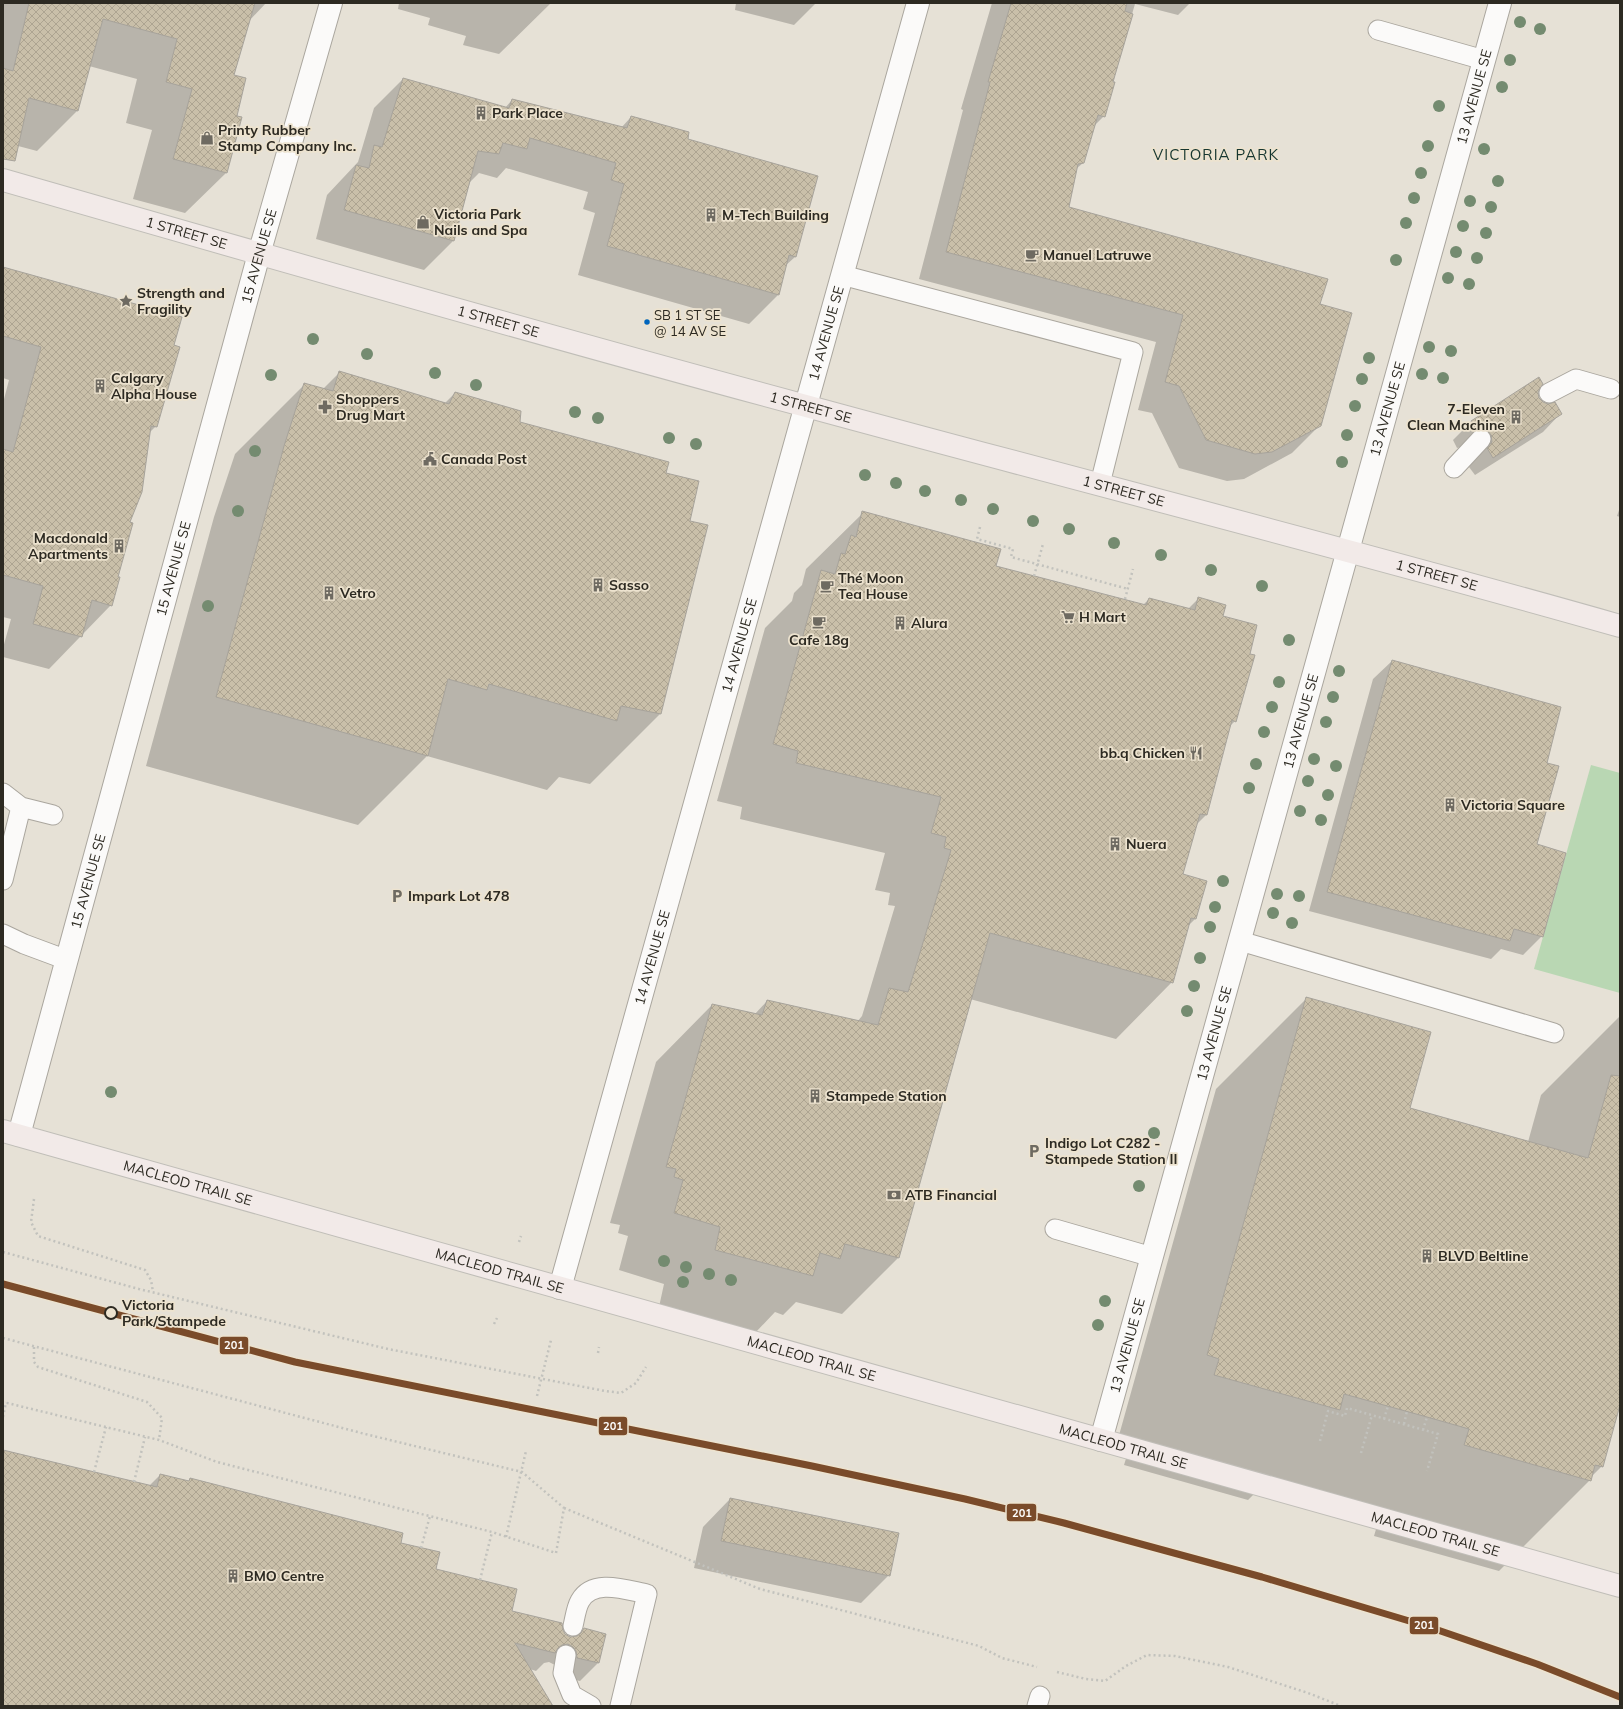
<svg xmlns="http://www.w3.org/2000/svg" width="1623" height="1709" viewBox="0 0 1623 1709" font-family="Mulish,sans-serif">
  <defs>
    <pattern id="building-cross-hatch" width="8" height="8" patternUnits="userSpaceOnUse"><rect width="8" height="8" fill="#c9bfa9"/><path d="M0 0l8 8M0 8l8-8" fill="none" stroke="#ada491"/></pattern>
  </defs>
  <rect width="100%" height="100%" fill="#e6e1d6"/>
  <path fill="#b9d7b3" d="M1591,765L1620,773V993L1534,969Z"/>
  <path fill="#0003" d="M3,3H266L249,21L233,76L235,117L240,118L226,173L185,213L133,199L152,130L126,123L137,79L89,66L77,111L37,151L3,142Z
    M399,3H551L499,54L463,45L466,36L428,25L430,18L398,9Z
    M736,3H816L794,25L735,10Z
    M992,3H1190L1178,15L1135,4L1112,82L1104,116L1093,127L1083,163L1076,169L1067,208L1319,305L1320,425L1292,453L1244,479L1227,481L1179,468L1152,413L1138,410L1156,342L919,279L963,110L961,109Z
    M403,79L505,108L512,100L621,128L631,117L687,140L795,257L785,266L778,295L749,324L578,275L595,213L583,209L588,192L506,168L497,178L479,173L470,182L453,241L424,270L316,239L327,195L358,162L374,108Z
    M3,268L172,346L156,426L149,433L111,605L49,669L3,657V648L11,619L3,617V403L9,380L3,378Z
    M339,373L445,403L455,393L519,423L665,474L689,522L707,526L660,714L590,784L559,777L547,790L427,756L358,825L146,766L214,517L235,454L305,384L323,389Z
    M1539,379L1537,392L1539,399L1542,403L1561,413L1543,432L1475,475L1469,467L1473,461V454L1465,446L1457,448L1453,440L1471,422Z
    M1620,507V517L1617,516Z
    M863,513L995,566L1143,605L1149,599L1188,609L1199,598L1222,616L1248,655L1235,721L1229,727L1206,815L1196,825L1182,875L1195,919L1188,926L1172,982L1116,1039L970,999L898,1258L842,1314L796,1302L783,1315L775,1312L756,1332L659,1307L664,1284L619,1270L628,1236L618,1233L620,1225L610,1223L656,1062L712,1005L754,1015L767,1001L857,1022L862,1016L895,906L888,905L890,893L875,890L885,853L740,819L742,807L717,801L765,628L792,601L794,593L802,585L806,569Z
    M1392,661L1545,763L1536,845L1542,936L1523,955L1501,949L1491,959L1309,911L1373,679Z
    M1307,998L1409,1108L1528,1142L1541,1095L1620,1016V1401L1602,1466L1591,1477L1590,1480L1499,1571L1374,1536L1379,1519L1262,1486L1248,1500L1124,1465L1129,1449L1116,1446L1216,1089Z
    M3,1451L149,1486L160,1475L188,1482L190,1479L400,1544L434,1570L511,1612L562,1630L565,1634L570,1638L576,1637L584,1629L598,1663L580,1681L558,1676L555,1665L549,1662L544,1663L536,1671L530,1669L552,1706H3Z
    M730,1499L889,1575L861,1603L694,1568L703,1527Z"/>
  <path fill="url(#building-cross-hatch)" stroke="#a7a39b" d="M29,3H255L234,75L246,78L237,116L242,117L227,173L173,159L192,89L166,82L177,39L103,19L78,111L29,98L15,161L3,159V68L13,71Z
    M1011,3H1127L1125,11L1133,14L1113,82H1115L1105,117L1098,115L1084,163L1078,164L1069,207L1328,279L1320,304L1352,313L1321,426L1272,452L1255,454L1206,440L1179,386L1165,382L1183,315L946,252L990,82H988Z
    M403,78L509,108L512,99L627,128L631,116L689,132L688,139L818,176L796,257L789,255L779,295L607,246L624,184L611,180L616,163L530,138L527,149L503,143L499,154L478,151L454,241L344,210L356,165L369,168L374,145L382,147Z
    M3,267L182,317L174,345L180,347L157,427L151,426L142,492L130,522L133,523L118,577H120L112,606L92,600L82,637L33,624L43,586L3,575V449L13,452L41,347L3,336Z
    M339,371L449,404L455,392L521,411L520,422L669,462L666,473L699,481L690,521L708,525L661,714L621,706L617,721L489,684L487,690L448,679L428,756L216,697L284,446L304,383L333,391Z
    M1539,377L1543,384L1538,392L1539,398L1543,402L1548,404L1555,402L1562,414L1493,458L1487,448L1492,442L1491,435L1488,431L1484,428L1476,430L1471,421Z
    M862,511L1001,549L996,566L1146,605L1149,598L1195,610L1198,597L1226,605L1223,616L1257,625L1250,654L1255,655L1236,722L1232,720L1207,815L1200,814L1183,874L1207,881L1196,919L1191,918L1173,983L990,933L899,1258L845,1244L840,1259L820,1253L813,1276L715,1250L720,1227L674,1213L683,1180L674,1177L676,1169L666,1167L712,1004L762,1015L767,1000L878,1025L889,988L908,992L951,850L944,848L946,837L931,833L941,797L796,763L798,751L773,744L821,570L835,574L841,553L845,554L851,535L856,537Z
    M1392,660L1561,707L1547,763L1559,766L1537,844L1566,853L1543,937L1514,929L1510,941L1327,892Z
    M1306,997L1431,1032L1410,1108L1588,1158L1611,1075L1620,1076V1405L1603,1467L1595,1465L1591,1481L1464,1445L1469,1429L1427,1417L1344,1394L1340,1410L1214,1375L1219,1359L1207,1355Z
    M3,1450L157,1487L160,1474L189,1481L190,1478L403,1533L401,1543L440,1552L436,1569L517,1589L512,1611L562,1623L563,1630L565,1634L570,1637L577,1636L581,1633L584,1628L606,1634L599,1663L577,1658L576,1651L573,1647L568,1644L562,1645L558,1648L555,1653L515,1643L553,1706H3Z
    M730,1498L899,1533L890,1576L721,1541Z"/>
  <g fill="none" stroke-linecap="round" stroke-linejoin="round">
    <g stroke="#aaa69e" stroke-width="21">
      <path id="service" d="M1378,30L1484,60
        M842,275L1133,352L1100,484
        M1549,393L1576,379L1611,389
        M1454,468L1481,439
        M3,793L21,807L53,815
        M3,880L21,807
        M3,934L24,944L67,960
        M1240,941L1554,1033
        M1055,1229L1152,1257
        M573,1626C575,1618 576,1608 580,1601C593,1578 626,1590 647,1594L620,1706
        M566,1655L563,1673L572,1695L591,1706
        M1037,1706L1040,1696"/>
    </g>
    <g stroke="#aaa69e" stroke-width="24">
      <g id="minor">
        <path id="s1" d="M19,1135L259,254L331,3"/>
        <path id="s2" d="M560,1288L918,3"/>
        <path id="s3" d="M1101,1440L1500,3"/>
      </g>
    </g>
    <g stroke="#c0beb8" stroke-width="24">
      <g id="primary">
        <path id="s4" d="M3,180C270,257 538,334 806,406C1077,480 1350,549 1620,626"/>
        <path id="s5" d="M3,1131L1620,1586"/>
      </g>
    </g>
    <path stroke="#c2c2bd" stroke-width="2.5" stroke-dasharray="2 3" stroke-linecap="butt" d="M980,527L977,539L1013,549L1011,557L1128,589
      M1034,576L1043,544
      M1125,599L1133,569
      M34,1199L31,1222L38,1236L145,1270L151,1280L153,1292
      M519,1242L521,1236
      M3,1252L139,1289L388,1349L605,1391L621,1393L636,1383L646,1367
      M494,1324L497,1318
      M3,1338L365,1434L522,1472L564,1508L556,1553L492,1532L217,1462L159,1440L3,1402
      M34,1347V1362L38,1367L147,1402L162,1418L159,1440
      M598,1353L599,1347
      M537,1396L551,1340
      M3,1417L6,1402
      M1384,1419L1388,1406
      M1404,1424L1407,1411
      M1423,1430L1427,1417
      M1320,1441L1328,1411L1345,1416L1347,1408L1438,1434L1427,1471
      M1361,1453L1372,1415
      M94,1472L106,1427
      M134,1482L145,1437
      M564,1508L760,1589L979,1646L1002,1658L1037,1667
      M506,1537L526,1451
      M421,1548L430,1516
      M480,1580L492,1532
      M1057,1672L1086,1679L1105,1681L1126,1666L1147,1655L1175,1656L1228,1667L1308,1693L1341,1706"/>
    <use href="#service" stroke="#fbfaf9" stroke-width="19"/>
    <use href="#minor" stroke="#fbfaf9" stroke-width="22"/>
    <use href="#primary" stroke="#f2eae8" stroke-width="22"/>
    <g stroke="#ede3cf" stroke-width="10">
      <path id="rail-1" d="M3,1284L295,1362L812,1466L965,1499L1064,1523L1262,1577L1426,1626L1537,1664L1620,1697"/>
    </g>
    <use href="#rail-1" stroke="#7a4b2a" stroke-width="7"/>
  </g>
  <g fill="#748b70">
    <circle cx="1520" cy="22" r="6"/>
    <circle cx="1540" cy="29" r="6"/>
    <circle cx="1510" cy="60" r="6"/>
    <circle cx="1502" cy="87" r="6"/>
    <circle cx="1439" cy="106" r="6"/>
    <circle cx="1428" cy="146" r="6"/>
    <circle cx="1484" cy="149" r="6"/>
    <circle cx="1421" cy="173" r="6"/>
    <circle cx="1498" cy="181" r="6"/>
    <circle cx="1414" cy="198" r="6"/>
    <circle cx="1470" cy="201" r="6"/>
    <circle cx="1491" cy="207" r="6"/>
    <circle cx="1406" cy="223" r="6"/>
    <circle cx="1463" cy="226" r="6"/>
    <circle cx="1486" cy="233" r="6"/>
    <circle cx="1456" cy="252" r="6"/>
    <circle cx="1477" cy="258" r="6"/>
    <circle cx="1396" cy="260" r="6"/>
    <circle cx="1448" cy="278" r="6"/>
    <circle cx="1469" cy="284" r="6"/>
    <circle cx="313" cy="339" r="6"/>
    <circle cx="1429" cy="347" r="6"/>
    <circle cx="1451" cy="351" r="6"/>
    <circle cx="367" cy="354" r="6"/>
    <circle cx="1369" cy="358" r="6"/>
    <circle cx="435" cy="373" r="6"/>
    <circle cx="1422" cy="374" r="6"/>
    <circle cx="271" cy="375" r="6"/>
    <circle cx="1443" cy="378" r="6"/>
    <circle cx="1362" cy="379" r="6"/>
    <circle cx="476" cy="385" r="6"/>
    <circle cx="1355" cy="406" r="6"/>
    <circle cx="575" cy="412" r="6"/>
    <circle cx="598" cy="418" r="6"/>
    <circle cx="1347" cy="435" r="6"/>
    <circle cx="669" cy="438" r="6"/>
    <circle cx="696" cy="444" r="6"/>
    <circle cx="255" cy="451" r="6"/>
    <circle cx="1342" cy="462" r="6"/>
    <circle cx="865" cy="475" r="6"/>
    <circle cx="896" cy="483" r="6"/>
    <circle cx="925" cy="491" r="6"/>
    <circle cx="961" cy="500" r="6"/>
    <circle cx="993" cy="509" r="6"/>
    <circle cx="238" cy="511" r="6"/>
    <circle cx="1033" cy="521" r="6"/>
    <circle cx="1069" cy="529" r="6"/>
    <circle cx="1114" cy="543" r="6"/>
    <circle cx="1161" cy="555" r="6"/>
    <circle cx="1211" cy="570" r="6"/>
    <circle cx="1262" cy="586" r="6"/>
    <circle cx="208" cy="606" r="6"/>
    <circle cx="1289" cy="640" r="6"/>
    <circle cx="1339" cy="671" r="6"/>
    <circle cx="1279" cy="682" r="6"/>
    <circle cx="1333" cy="697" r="6"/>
    <circle cx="1272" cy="707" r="6"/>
    <circle cx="1326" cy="722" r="6"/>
    <circle cx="1264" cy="732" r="6"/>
    <circle cx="1314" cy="759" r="6"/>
    <circle cx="1256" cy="764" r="6"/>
    <circle cx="1336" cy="766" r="6"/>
    <circle cx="1308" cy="781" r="6"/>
    <circle cx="1249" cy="788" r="6"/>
    <circle cx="1328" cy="795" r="6"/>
    <circle cx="1300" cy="811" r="6"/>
    <circle cx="1321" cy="820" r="6"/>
    <circle cx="1223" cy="881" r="6"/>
    <circle cx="1277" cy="894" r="6"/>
    <circle cx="1299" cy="896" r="6"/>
    <circle cx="1215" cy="907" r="6"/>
    <circle cx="1273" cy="913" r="6"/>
    <circle cx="1292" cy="923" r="6"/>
    <circle cx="1210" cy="927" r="6"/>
    <circle cx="1200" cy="958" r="6"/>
    <circle cx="1194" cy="986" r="6"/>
    <circle cx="1187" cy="1011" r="6"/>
    <circle cx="111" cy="1092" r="6"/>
    <circle cx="1154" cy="1133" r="6"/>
    <circle cx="1146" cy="1160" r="6"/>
    <circle cx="1139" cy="1186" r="6"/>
    <circle cx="664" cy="1261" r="6"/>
    <circle cx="686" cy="1267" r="6"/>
    <circle cx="709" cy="1274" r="6"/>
    <circle cx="731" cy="1280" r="6"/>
    <circle cx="683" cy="1282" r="6"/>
    <circle cx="1105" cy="1301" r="6"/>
    <circle cx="1098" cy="1325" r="6"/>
  </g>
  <defs>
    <g id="building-bare" transform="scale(1.08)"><path d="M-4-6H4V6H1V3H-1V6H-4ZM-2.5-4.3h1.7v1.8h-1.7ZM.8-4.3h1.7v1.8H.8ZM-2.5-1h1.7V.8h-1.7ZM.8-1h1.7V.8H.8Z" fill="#6e6a61" stroke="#ede3cf" stroke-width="2.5" paint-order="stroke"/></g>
    <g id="shop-bare" transform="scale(1.08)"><path d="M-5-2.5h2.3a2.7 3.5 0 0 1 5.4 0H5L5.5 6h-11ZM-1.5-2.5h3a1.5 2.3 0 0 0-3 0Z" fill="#6e6a61" stroke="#ede3cf" stroke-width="2.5" paint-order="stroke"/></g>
    <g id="cafe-bare" transform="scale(1.08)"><path d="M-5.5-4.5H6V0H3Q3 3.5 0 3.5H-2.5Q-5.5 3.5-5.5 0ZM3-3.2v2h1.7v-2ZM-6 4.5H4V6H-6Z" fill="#6e6a61" stroke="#ede3cf" stroke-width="2.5" paint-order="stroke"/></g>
    <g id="sight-bare" transform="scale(1.08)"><path d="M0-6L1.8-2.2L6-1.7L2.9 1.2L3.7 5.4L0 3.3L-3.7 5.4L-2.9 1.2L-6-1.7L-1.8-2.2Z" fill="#6e6a61" stroke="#ede3cf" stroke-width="2.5" paint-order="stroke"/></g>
    <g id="pharmacy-bare" transform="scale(1.08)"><path d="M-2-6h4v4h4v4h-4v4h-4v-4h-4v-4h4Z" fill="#6e6a61" stroke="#ede3cf" stroke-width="2.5" paint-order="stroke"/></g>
    <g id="civic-bare" transform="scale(1.08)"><path d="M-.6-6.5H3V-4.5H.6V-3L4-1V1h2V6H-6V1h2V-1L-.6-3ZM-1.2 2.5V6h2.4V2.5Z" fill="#6e6a61" stroke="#ede3cf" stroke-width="2.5" paint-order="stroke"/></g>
    <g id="supermarket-bare" transform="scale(1.08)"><path d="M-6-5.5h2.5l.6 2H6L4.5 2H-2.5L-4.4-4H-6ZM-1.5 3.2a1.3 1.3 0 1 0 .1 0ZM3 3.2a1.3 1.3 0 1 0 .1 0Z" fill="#6e6a61" stroke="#ede3cf" stroke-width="2.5" paint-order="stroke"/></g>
    <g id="restaurant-bare" transform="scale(1.08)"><path d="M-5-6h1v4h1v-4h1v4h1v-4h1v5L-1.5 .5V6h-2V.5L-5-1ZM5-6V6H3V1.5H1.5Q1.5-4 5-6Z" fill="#6e6a61" stroke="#ede3cf" stroke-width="2.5" paint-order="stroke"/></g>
    <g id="parking-bare" transform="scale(1.08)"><path d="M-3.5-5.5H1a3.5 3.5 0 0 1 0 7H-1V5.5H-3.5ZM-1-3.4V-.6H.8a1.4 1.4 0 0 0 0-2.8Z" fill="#6e6a61" stroke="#ede3cf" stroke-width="2.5" paint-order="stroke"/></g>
    <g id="bank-bare" transform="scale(1.08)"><path d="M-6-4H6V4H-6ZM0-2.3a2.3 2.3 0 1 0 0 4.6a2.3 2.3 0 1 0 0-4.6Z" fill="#6e6a61" stroke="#ede3cf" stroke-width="2.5" paint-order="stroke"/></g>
  </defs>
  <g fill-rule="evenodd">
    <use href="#building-bare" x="481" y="113"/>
    <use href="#shop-bare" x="207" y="138"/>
    <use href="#building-bare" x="711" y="215"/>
    <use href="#shop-bare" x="423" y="222"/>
    <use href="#cafe-bare" x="1032" y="255"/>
    <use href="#sight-bare" x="126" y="301"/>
    <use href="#building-bare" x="100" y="386"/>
    <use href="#pharmacy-bare" x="325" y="407"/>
    <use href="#building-bare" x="1516" y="417"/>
    <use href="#civic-bare" x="430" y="459"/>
    <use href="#building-bare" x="119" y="546"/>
    <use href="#building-bare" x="598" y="585"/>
    <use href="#cafe-bare" x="827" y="586"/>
    <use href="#building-bare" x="329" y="593"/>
    <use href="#supermarket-bare" x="1068" y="617"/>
    <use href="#cafe-bare" x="819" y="622"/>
    <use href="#building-bare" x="900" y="623"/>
    <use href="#restaurant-bare" x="1196" y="753"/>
    <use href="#building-bare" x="1450" y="805"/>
    <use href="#building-bare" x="1115" y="844"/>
    <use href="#parking-bare" x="397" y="896"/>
    <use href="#building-bare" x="815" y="1096"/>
    <use href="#parking-bare" x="1034" y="1151"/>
    <use href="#bank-bare" x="894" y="1195"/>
    <use href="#building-bare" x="1427" y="1256"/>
    <use href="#building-bare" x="233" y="1576"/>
  </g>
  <circle fill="#0065bd" stroke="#ede3cf" stroke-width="1.5" cx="647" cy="322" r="3.5"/>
  <circle fill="#ede3cf" stroke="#2d2a22" stroke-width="2" cx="111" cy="1313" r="6"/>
  <g text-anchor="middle" stroke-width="3.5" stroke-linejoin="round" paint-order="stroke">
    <g font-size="13" fill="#2d2a22" stroke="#ede3cf" text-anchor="start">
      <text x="654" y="320">SB 1 ST SE<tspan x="654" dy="16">@ 14 AV SE</tspan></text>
    </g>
    <g font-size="14" fill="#2d2a22" stroke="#ede3cf">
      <text dy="5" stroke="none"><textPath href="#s3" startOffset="1394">13 AVENUE SE</textPath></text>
      <text dy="5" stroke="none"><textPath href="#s4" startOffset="191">1 STREET SE</textPath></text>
      <text dy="5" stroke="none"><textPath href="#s1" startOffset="911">15 AVENUE SE</textPath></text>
      <text dy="5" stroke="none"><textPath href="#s4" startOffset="515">1 STREET SE</textPath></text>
      <text dy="5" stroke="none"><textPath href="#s2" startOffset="991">14 AVENUE SE</textPath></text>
      <text dy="5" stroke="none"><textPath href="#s4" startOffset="839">1 STREET SE</textPath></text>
      <text dy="5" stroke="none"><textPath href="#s3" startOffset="1070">13 AVENUE SE</textPath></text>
      <text dy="5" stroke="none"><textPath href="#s4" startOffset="1163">1 STREET SE</textPath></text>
      <text dy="5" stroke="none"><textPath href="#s1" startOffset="587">15 AVENUE SE</textPath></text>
      <text dy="5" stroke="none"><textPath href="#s4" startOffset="1487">1 STREET SE</textPath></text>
      <text dy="5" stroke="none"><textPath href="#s2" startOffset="667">14 AVENUE SE</textPath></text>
      <text dy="5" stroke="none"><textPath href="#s3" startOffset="746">13 AVENUE SE</textPath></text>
      <text dy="5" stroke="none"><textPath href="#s1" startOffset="263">15 AVENUE SE</textPath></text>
      <text dy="5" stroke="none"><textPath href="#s2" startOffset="343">14 AVENUE SE</textPath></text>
      <text dy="5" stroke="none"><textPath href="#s3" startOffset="422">13 AVENUE SE</textPath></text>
      <text dy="5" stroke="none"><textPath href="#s5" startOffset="192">MACLEOD TRAIL SE</textPath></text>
      <text dy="5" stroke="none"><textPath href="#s5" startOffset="516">MACLEOD TRAIL SE</textPath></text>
      <text dy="5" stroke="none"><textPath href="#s3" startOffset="98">13 AVENUE SE</textPath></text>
      <text dy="5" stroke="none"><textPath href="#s5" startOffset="840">MACLEOD TRAIL SE</textPath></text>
      <text dy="5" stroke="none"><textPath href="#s5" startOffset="1164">MACLEOD TRAIL SE</textPath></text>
      <text dy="5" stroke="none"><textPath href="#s5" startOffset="1488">MACLEOD TRAIL SE</textPath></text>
    </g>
    <g font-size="14" font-weight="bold" fill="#2d2a22" stroke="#ede3cf" text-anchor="start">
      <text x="492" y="118">Park Place</text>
      <text x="218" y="135">Printy Rubber<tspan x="218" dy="16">Stamp Company Inc.</tspan></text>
      <text x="434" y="219">Victoria Park<tspan x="434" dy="16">Nails and Spa</tspan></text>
      <text x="722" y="220">M-Tech Building</text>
      <text x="1043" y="260">Manuel Latruwe</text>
      <text x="137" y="298">Strength and<tspan x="137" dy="16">Fragility</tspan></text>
      <text x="111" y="383">Calgary<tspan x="111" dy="16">Alpha House</tspan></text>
      <text x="336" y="404">Shoppers<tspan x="336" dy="16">Drug Mart</tspan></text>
      <text x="1505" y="414" text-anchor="end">7-Eleven<tspan x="1505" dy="16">Clean Machine</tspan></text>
      <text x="441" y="464">Canada Post</text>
      <text x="108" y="543" text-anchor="end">Macdonald<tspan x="108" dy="16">Apartments</tspan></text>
      <text x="838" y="583">Thé Moon<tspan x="838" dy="16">Tea House</tspan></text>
      <text x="609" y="590">Sasso</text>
      <text x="340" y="598">Vetro</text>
      <text x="1079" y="622">H Mart</text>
      <text x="911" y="628">Alura</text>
      <text x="819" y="645" text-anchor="middle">Cafe 18g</text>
      <text x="1185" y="758" text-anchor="end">bb.q Chicken</text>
      <text x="1461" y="810">Victoria Square</text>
      <text x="1126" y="849">Nuera</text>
      <text x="408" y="901">Impark Lot 478</text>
      <text x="826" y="1101">Stampede Station</text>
      <text x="1045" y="1148">Indigo Lot C282 -<tspan x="1045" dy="16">Stampede Station II</tspan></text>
      <text x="905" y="1200">ATB Financial</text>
      <text x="1438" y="1261">BLVD Beltline</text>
      <text x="244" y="1581">BMO Centre</text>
    </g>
    <g font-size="14" font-weight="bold" fill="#2d2a22" stroke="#ede3cf" text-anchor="start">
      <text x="122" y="1310">Victoria<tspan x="122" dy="16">Park/Stampede</tspan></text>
    </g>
    <g font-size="15" letter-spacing="1" fill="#163630" stroke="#ede3cf">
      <text x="1216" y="160">VICTORIA PARK</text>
    </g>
  </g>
  <g stroke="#ede3cf" stroke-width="1.5">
    <rect x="219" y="1336" width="30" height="19" rx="4" fill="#7a4b2a"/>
    <rect x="598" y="1416" width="30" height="20" rx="4" fill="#7a4b2a"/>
    <rect x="1006" y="1503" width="31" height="19" rx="4" fill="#7a4b2a"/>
    <rect x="1409" y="1616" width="30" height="19" rx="4" fill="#7a4b2a"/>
  </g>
  <g font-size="11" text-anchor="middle" font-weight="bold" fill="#fff">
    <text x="234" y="1349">201</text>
    <text x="613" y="1430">201</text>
    <text x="1022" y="1517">201</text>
    <text x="1424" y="1629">201</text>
  </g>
  <rect width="1623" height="1709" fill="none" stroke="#2d2a22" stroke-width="8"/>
</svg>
